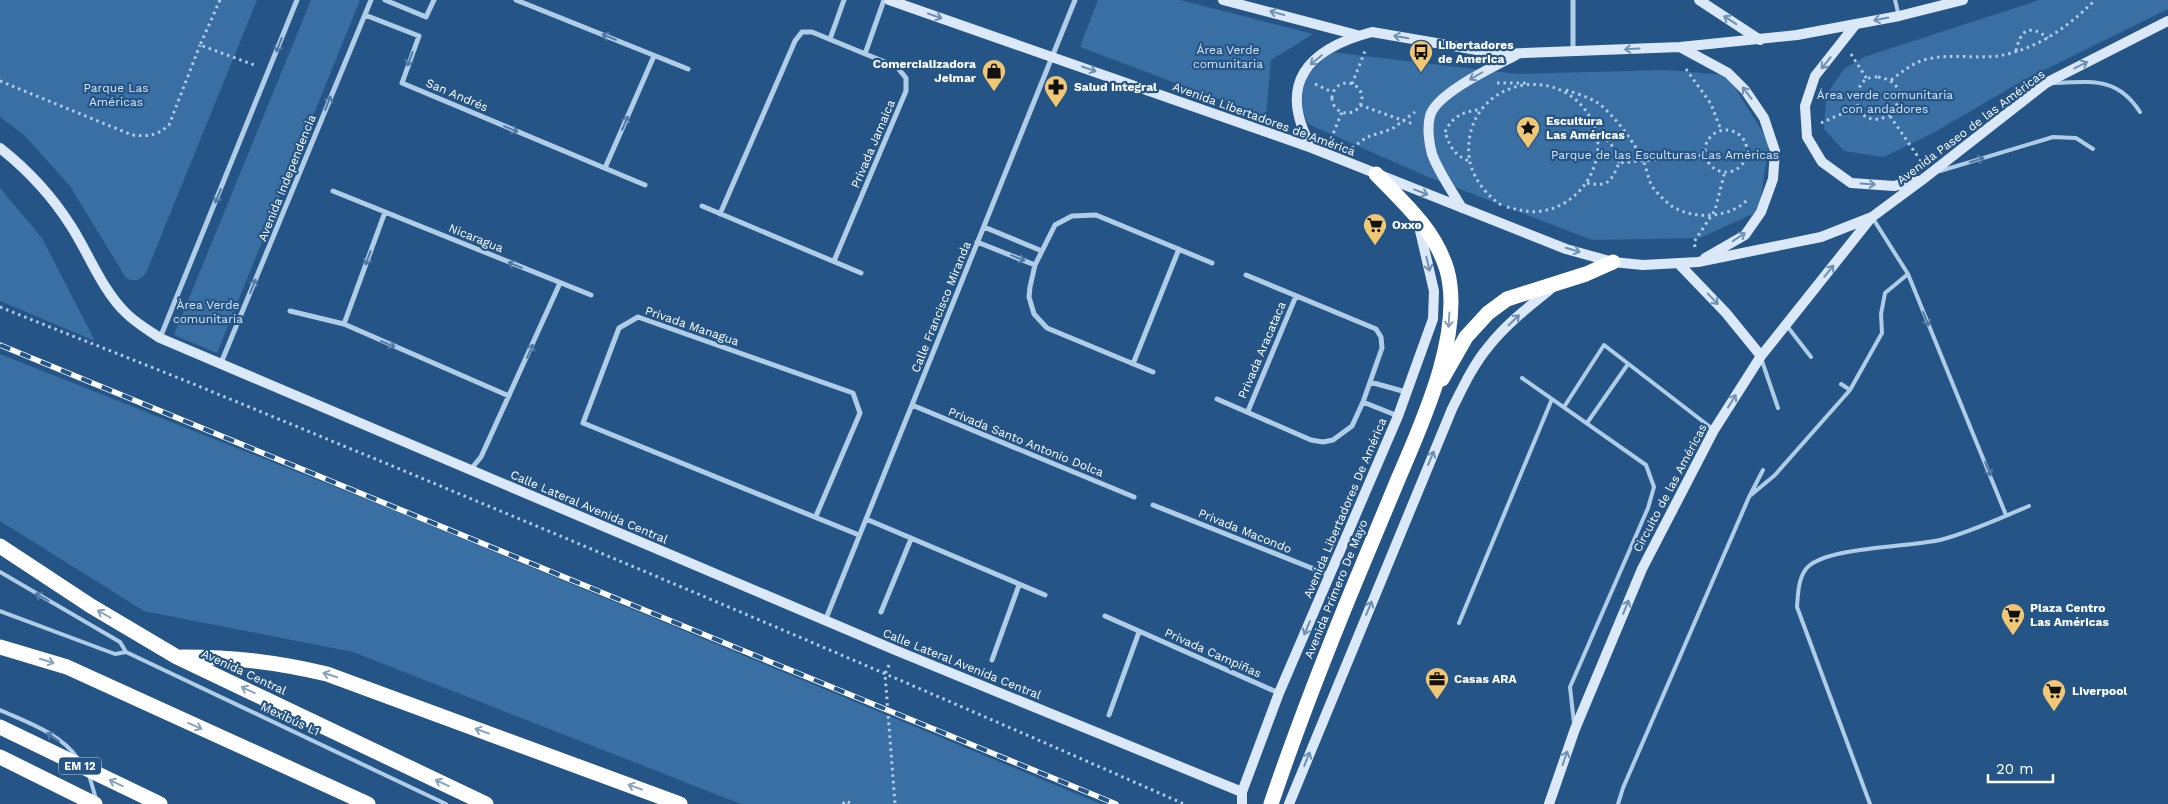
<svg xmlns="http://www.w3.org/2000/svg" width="2168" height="804" viewBox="0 0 2168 804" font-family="'Work Sans',sans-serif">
  <rect width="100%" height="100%" fill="#255586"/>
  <path fill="#3a6fa3" d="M0,0H257L146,273C139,281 135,282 126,278L70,186L25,136L0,117Z
    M311,0H360L217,353L174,335Z
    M1098,0H1180L1313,34L1271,60L1266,117L1080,47Z
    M2039,0H2168V9L2022,81L1935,132L1884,157L1844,151L1824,129L1826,95L1844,69L1864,57Z
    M1330,52L1517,74L1667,70L1727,75L1769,142L1759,211L1700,238L1592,240L1426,176L1308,124L1296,94L1309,74Z
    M0,188L42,238L95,341L0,301Z
    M0,354L398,512L1101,804H741L353,652L144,611L0,521Z"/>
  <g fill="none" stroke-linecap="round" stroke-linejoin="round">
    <path stroke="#b0cde8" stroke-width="3" stroke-dasharray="2.5 4" stroke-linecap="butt" d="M220,0L200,45L257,66
      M2016,51C2021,29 2029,24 2048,38
      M1851,54L1867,79
      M1686,69L1711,104L1721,130
      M1878,77C1921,83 1889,136 1862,114C1853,106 1856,84 1867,79C1870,77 1875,77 1878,77Z
      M1891,80C1902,72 1911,64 1924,60C1951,52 1981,61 2008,54C2043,45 2070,25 2095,0
      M0,81L132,135C149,136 155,137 169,125L200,45
      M1332 98a15 15 0 1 1 30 0a15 15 0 1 1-30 0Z
      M1497,83H1526
      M1315,84L1332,92
      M1352,84L1365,51
      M1566,90C1576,93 1588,97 1598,103C1615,116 1633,141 1643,160C1647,169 1648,181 1654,189C1659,195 1667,203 1673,207C1695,220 1731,218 1748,199
      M1360,105L1413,124
      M1890,116L1921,161
      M1821,123L1857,107
      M1705 151a21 21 0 1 1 42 0a21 21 0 1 1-42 0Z
      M1445,132C1453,115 1464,112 1482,109
      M1446,135C1451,149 1456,156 1469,161
      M1331,139L1342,112
      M1352,148L1367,137L1392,129L1415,112
      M1587,183C1608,187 1611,182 1619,163L1705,155
      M1501,205C1485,194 1471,176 1469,156C1462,77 1572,55 1597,133C1611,141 1615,148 1619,163
      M1507,207C1519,210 1530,213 1542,211C1579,205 1603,169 1597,133
      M1695,247L1694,242L1715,210L1725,171
      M0,307C62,332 124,356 186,381C520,518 854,658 1184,804
      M889,665L885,674L895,804
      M843,804L845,801L853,804"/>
    <path stroke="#b0cde8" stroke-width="4" d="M1895,0L1899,16
      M2053,83C2091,82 2117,76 2140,112
      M1940,171L2053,137L2076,138L2093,149
      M1872,217L1908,274L2006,515
      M1787,326L1811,357
      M1761,358L1778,408
      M1522,378L1646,465L1654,487L1648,508L1570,687L1574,723
      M1841,384L1850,390
      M1564,407L1604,345L1714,430
      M1587,423L1628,364
      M1751,495L1775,475L1850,390L1882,333L1881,314L1885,293L1908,274
      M0,572L120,642L126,652L446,804
      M0,611L115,654L126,652
      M1459,623L1552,399
      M0,710C27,722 62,734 78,759
      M89,775L96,799
      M1618,804L1623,788L1749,497L1763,470
      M1870,804L1797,607C1798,594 1798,574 1810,565C1834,547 1908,547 1940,540C1971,532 2000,518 2029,506"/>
    <path stroke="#b0cde8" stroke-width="5" d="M385,0L426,17L434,0
      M516,0L688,69
      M365,15L419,36L402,83L645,185
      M830,39L844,0
      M1573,51V0
      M865,54L884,0
      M605,168L654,56
      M333,191L591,295
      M702,206L861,273
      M720,214L795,41L802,32H812L897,67L906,78V91L834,261
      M984,227L1042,251
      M977,242L1035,265
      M290,311L344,324L509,396
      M344,324L385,212
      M160,338L297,0
      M221,363L371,0
      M1133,364L1179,249
      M1153,372L1047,328L1034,314L1029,297L1030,287L1035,265L1055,225L1072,216L1096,215L1212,263
      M1370,382L1406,392
      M1217,399L1311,440L1323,442L1333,440L1352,426L1363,402L1382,348L1381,337L1376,329L1246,275
      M1363,402L1398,416
      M912,405L1134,497
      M1248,411L1296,296
      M471,469L481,457L560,283
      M1153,505L1329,575
      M816,516L860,413L853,393L638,317L619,328L583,423L859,535
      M866,519L1045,595
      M881,612L911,539
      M1105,616L1279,693
      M825,621L1075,0
      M992,660L1019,585
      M1109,715L1139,632"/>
    <path stroke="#dae8f7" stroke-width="10" d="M889,0L1312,148L1566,249L1613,262L1643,265L1698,262L1821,237L1872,217L1922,180L2046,83L2168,21
      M1223,0L1357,35
      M1699,0L1760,40
      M1856,24L1815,76L1805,106L1807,137L1822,162L1851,183L1894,186L1918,181
      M1680,47L1728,73L1745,90L1764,118L1775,151L1773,179L1761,212L1745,235L1705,258
      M0,148C28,170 52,196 71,226C89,254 102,290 126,313C136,323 148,330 160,338L895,650L1242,792
      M1312,148C1276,84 1307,49 1372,32L1500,54L1680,47L1797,35L1899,16L1963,0
      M1462,208C1452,191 1439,173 1432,154C1429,144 1427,127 1430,116C1436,93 1495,66 1516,55
      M1679,264L1726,313L1761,356
      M1242,804V792L1279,693L1398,416L1433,319L1434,291L1418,222
      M1289,804L1452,409C1463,387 1473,365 1489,346C1507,323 1530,306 1552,288
      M1549,804L1575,729L1642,569L1714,430L1761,356L1871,218"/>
    <path stroke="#fff" stroke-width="15" d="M1442,379L1466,337L1488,313L1507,299L1586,274L1613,262
      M0,546L91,606L177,657L486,804
      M0,647L67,667L368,804
      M182,657C234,657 276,662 327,674L680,804
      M0,757L95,804
      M1271,804C1296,730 1324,658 1354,585C1369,549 1384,513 1399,477C1423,421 1464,332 1447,270C1435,230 1404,203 1376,174"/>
    <g stroke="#fff" stroke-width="5.5">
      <path id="rail" d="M0,345L1116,804"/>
    </g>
    <use href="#rail" stroke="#255586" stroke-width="4" stroke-dasharray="11" stroke-linecap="butt"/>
    <path stroke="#fff" stroke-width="15" d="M0,727L160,804"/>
  </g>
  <defs><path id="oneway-shaft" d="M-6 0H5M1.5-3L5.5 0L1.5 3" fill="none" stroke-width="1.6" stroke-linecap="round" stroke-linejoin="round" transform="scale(1.25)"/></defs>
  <g stroke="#6d90b3">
    <use href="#oneway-shaft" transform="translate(1277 13) rotate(-165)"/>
    <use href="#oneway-shaft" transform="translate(935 16) rotate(19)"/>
    <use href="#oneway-shaft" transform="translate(1881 19) rotate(169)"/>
    <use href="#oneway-shaft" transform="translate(1730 20) rotate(-147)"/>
    <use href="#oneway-shaft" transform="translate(1401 37) rotate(-170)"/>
    <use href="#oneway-shaft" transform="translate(1632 49) rotate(177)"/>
    <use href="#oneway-shaft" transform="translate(1316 60) rotate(141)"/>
    <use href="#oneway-shaft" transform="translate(1826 63) rotate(129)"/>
    <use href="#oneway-shaft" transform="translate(2081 65) rotate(-27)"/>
    <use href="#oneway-shaft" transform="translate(1089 69) rotate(19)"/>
    <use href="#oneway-shaft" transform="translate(1476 76) rotate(150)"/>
    <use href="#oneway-shaft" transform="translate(1747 93) rotate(-128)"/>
    <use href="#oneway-shaft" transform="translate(1868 184) rotate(4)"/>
    <use href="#oneway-shaft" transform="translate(1421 192) rotate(21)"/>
    <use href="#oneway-shaft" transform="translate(1739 237) rotate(-34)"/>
    <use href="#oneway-shaft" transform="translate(1573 250) rotate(17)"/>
    <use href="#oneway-shaft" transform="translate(1428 264) rotate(77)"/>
    <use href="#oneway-shaft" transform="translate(1829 271) rotate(-51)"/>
    <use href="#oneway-shaft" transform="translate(1713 299) rotate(46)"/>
    <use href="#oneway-shaft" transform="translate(1514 320) rotate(-44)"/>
    <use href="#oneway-shaft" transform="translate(1732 401) rotate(-58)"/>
    <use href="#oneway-shaft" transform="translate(1431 458) rotate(-67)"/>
    <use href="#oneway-shaft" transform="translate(1626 607) rotate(-67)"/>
    <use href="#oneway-shaft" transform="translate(1369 608) rotate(-67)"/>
    <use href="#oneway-shaft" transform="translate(1307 628) rotate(113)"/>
    <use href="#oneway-shaft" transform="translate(1565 758) rotate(-71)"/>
    <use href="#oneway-shaft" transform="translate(1307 759) rotate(-68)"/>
  </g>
  <g stroke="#4f79a3">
    <use href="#oneway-shaft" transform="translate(609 37) rotate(-158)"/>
    <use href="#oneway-shaft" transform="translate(279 45) rotate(111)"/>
    <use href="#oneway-shaft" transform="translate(410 59) rotate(111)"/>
    <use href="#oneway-shaft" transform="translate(328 103) rotate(-68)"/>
    <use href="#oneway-shaft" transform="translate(625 123) rotate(-67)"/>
    <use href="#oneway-shaft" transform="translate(511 129) rotate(23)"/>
    <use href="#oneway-shaft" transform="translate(1977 160) rotate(-17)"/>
    <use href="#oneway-shaft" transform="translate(218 196) rotate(112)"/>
    <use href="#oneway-shaft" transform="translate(368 258) rotate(110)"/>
    <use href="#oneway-shaft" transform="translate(1018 258) rotate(22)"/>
    <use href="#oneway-shaft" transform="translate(515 265) rotate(-158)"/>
    <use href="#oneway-shaft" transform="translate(253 286) rotate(-68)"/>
    <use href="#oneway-shaft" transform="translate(1926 319) rotate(68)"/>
    <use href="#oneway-shaft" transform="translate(388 344) rotate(23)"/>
    <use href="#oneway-shaft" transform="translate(530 351) rotate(-66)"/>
    <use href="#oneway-shaft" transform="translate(1988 469) rotate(68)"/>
    <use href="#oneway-shaft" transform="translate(42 597) rotate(-150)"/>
    <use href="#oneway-shaft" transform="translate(53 737) rotate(-144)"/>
  </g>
  <g stroke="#87a2bc">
    <use href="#oneway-shaft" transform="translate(1449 320) rotate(93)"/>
    <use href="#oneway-shaft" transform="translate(104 614) rotate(-150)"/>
    <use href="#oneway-shaft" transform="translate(47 661) rotate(17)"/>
    <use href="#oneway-shaft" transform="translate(330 675) rotate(-162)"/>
    <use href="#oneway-shaft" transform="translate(248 690) rotate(-155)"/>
    <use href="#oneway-shaft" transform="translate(195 726) rotate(24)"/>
    <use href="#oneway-shaft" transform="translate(482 731) rotate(-160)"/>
    <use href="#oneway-shaft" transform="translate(116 783) rotate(-155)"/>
    <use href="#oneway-shaft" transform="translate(442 783) rotate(-155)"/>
    <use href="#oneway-shaft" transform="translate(635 787) rotate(-160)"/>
  </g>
  <defs>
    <g id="bus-pin" transform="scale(1.25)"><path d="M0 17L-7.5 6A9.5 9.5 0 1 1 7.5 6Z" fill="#f2c774" stroke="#255586"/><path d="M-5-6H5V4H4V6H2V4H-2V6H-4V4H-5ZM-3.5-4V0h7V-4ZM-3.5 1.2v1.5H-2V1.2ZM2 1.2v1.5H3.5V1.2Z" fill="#111"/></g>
    <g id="shop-pin" transform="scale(1.25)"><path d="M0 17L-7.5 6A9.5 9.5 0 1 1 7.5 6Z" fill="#f2c774" stroke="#255586"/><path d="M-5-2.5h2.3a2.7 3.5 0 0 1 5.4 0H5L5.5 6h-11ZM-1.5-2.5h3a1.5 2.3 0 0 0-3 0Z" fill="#111"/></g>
    <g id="pharmacy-pin" transform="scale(1.25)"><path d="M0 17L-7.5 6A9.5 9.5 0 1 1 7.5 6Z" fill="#f2c774" stroke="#255586"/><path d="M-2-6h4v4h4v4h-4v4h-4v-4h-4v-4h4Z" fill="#111"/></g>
    <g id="sight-pin" transform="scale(1.25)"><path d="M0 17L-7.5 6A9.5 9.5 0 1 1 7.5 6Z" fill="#f2c774" stroke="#255586"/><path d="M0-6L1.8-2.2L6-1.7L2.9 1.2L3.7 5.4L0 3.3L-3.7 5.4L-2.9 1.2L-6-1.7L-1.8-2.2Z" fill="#111"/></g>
    <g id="supermarket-pin" transform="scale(1.25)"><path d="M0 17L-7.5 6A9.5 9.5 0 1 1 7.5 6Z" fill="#f2c774" stroke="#255586"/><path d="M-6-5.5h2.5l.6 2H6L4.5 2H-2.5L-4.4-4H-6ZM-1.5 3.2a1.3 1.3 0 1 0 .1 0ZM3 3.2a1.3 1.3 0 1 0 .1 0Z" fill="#111"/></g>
    <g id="office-pin" transform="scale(1.25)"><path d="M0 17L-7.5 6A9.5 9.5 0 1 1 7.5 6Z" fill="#f2c774" stroke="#255586"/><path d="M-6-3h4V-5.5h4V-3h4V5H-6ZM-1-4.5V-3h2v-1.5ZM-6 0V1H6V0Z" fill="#111"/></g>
  </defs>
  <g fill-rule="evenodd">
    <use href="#bus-pin" x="1421" y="52"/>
    <use href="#shop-pin" x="994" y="71"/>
    <use href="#pharmacy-pin" x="1056" y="87"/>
    <use href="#sight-pin" x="1528" y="128"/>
    <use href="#supermarket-pin" x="1375" y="225"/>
    <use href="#supermarket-pin" x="2013" y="615"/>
    <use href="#office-pin" x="1437" y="679"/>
    <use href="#supermarket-pin" x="2054" y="691"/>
  </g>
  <g text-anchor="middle" stroke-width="4.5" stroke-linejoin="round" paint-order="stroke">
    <rect fill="#255586" stroke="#beccdb" stroke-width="1" x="59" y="757.5" width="42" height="17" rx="4"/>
    <g font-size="11" font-weight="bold" fill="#fff">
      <text x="80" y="770">EM 12</text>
    </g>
    <g font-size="12" font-weight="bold" fill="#fff" stroke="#255586" text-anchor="start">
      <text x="1438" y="49">Libertadores<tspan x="1438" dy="14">de America</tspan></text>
      <text x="976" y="68" text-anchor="end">Comercializadora<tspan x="976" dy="14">Jelmar</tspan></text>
      <text x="1074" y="91">Salud Integral</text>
      <text x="1546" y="125">Escultura<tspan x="1546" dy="14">Las Américas</tspan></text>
      <text x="1392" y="229">Oxxo</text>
      <text x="2030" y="612">Plaza Centro<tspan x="2030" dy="14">Las Américas</tspan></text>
      <text x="1454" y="683">Casas ARA</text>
      <text x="2072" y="695">Liverpool</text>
    </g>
    <g font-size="12" fill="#d4e6f7" stroke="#255586">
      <text x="1228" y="54">Área Verde<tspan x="1228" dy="14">comunitaria</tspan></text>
      <text x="116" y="92">Parque Las<tspan x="116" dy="14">Américas</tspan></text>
      <text x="1885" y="99">Área verde comunitaria<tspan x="1885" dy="14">con andadores</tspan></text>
      <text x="1665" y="159">Parque de las Esculturas Las Américas</text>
      <text x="208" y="309">Àrea Verde<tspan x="208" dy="14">comunitaria</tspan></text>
    </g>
    <g font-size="12" fill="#fff" stroke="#255586">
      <text transform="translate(457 95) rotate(23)" y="4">San Andrés</text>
      <text transform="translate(1264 119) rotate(20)" y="4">Avenida Libertadores de América</text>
      <text transform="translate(1971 127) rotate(-37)" y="4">Avenida Paseo de las Américas</text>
      <text transform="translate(873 144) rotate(-67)" y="4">Privada Jamaica</text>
      <text transform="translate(287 178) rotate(-68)" y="4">Avenida Independencia</text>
      <text transform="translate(476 238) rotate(22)" y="4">Nicaragua</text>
      <text transform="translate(941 307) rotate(-68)" y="4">Calle Francisco Miranda</text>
      <text transform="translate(692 326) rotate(19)" y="4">Privada Managua</text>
      <text transform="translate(1262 350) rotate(-67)" y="4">Privada Aracataca</text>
      <text transform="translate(1026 442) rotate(22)" y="4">Privada Santo Antonio Dolca</text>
      <text transform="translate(1670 488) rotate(-62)" y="4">Circuito de las Américas</text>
      <text transform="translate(589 507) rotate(23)" y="4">Calle Lateral Avenida Central</text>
      <text transform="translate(1345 508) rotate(-67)" y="4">Avenida Libertadores De América</text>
      <text transform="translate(1245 531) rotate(22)" y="4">Privada Macondo</text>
      <text transform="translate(1336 589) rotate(-68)" y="4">Avenida Primero De Mayo</text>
      <text transform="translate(1213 653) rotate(24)" y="4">Privada Campiñas</text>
      <text transform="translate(962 664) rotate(22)" y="4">Calle Lateral Avenida Central</text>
      <text transform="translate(244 672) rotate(25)" y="4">Avenida Central</text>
      <text transform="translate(290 719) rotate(25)" y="4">Mexibús L1</text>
    </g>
  </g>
  <path d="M1988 774v8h65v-8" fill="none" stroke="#ffffff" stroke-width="2.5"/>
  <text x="1996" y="774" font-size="15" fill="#ffffff" stroke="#255586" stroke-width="4" paint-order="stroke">20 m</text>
</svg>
